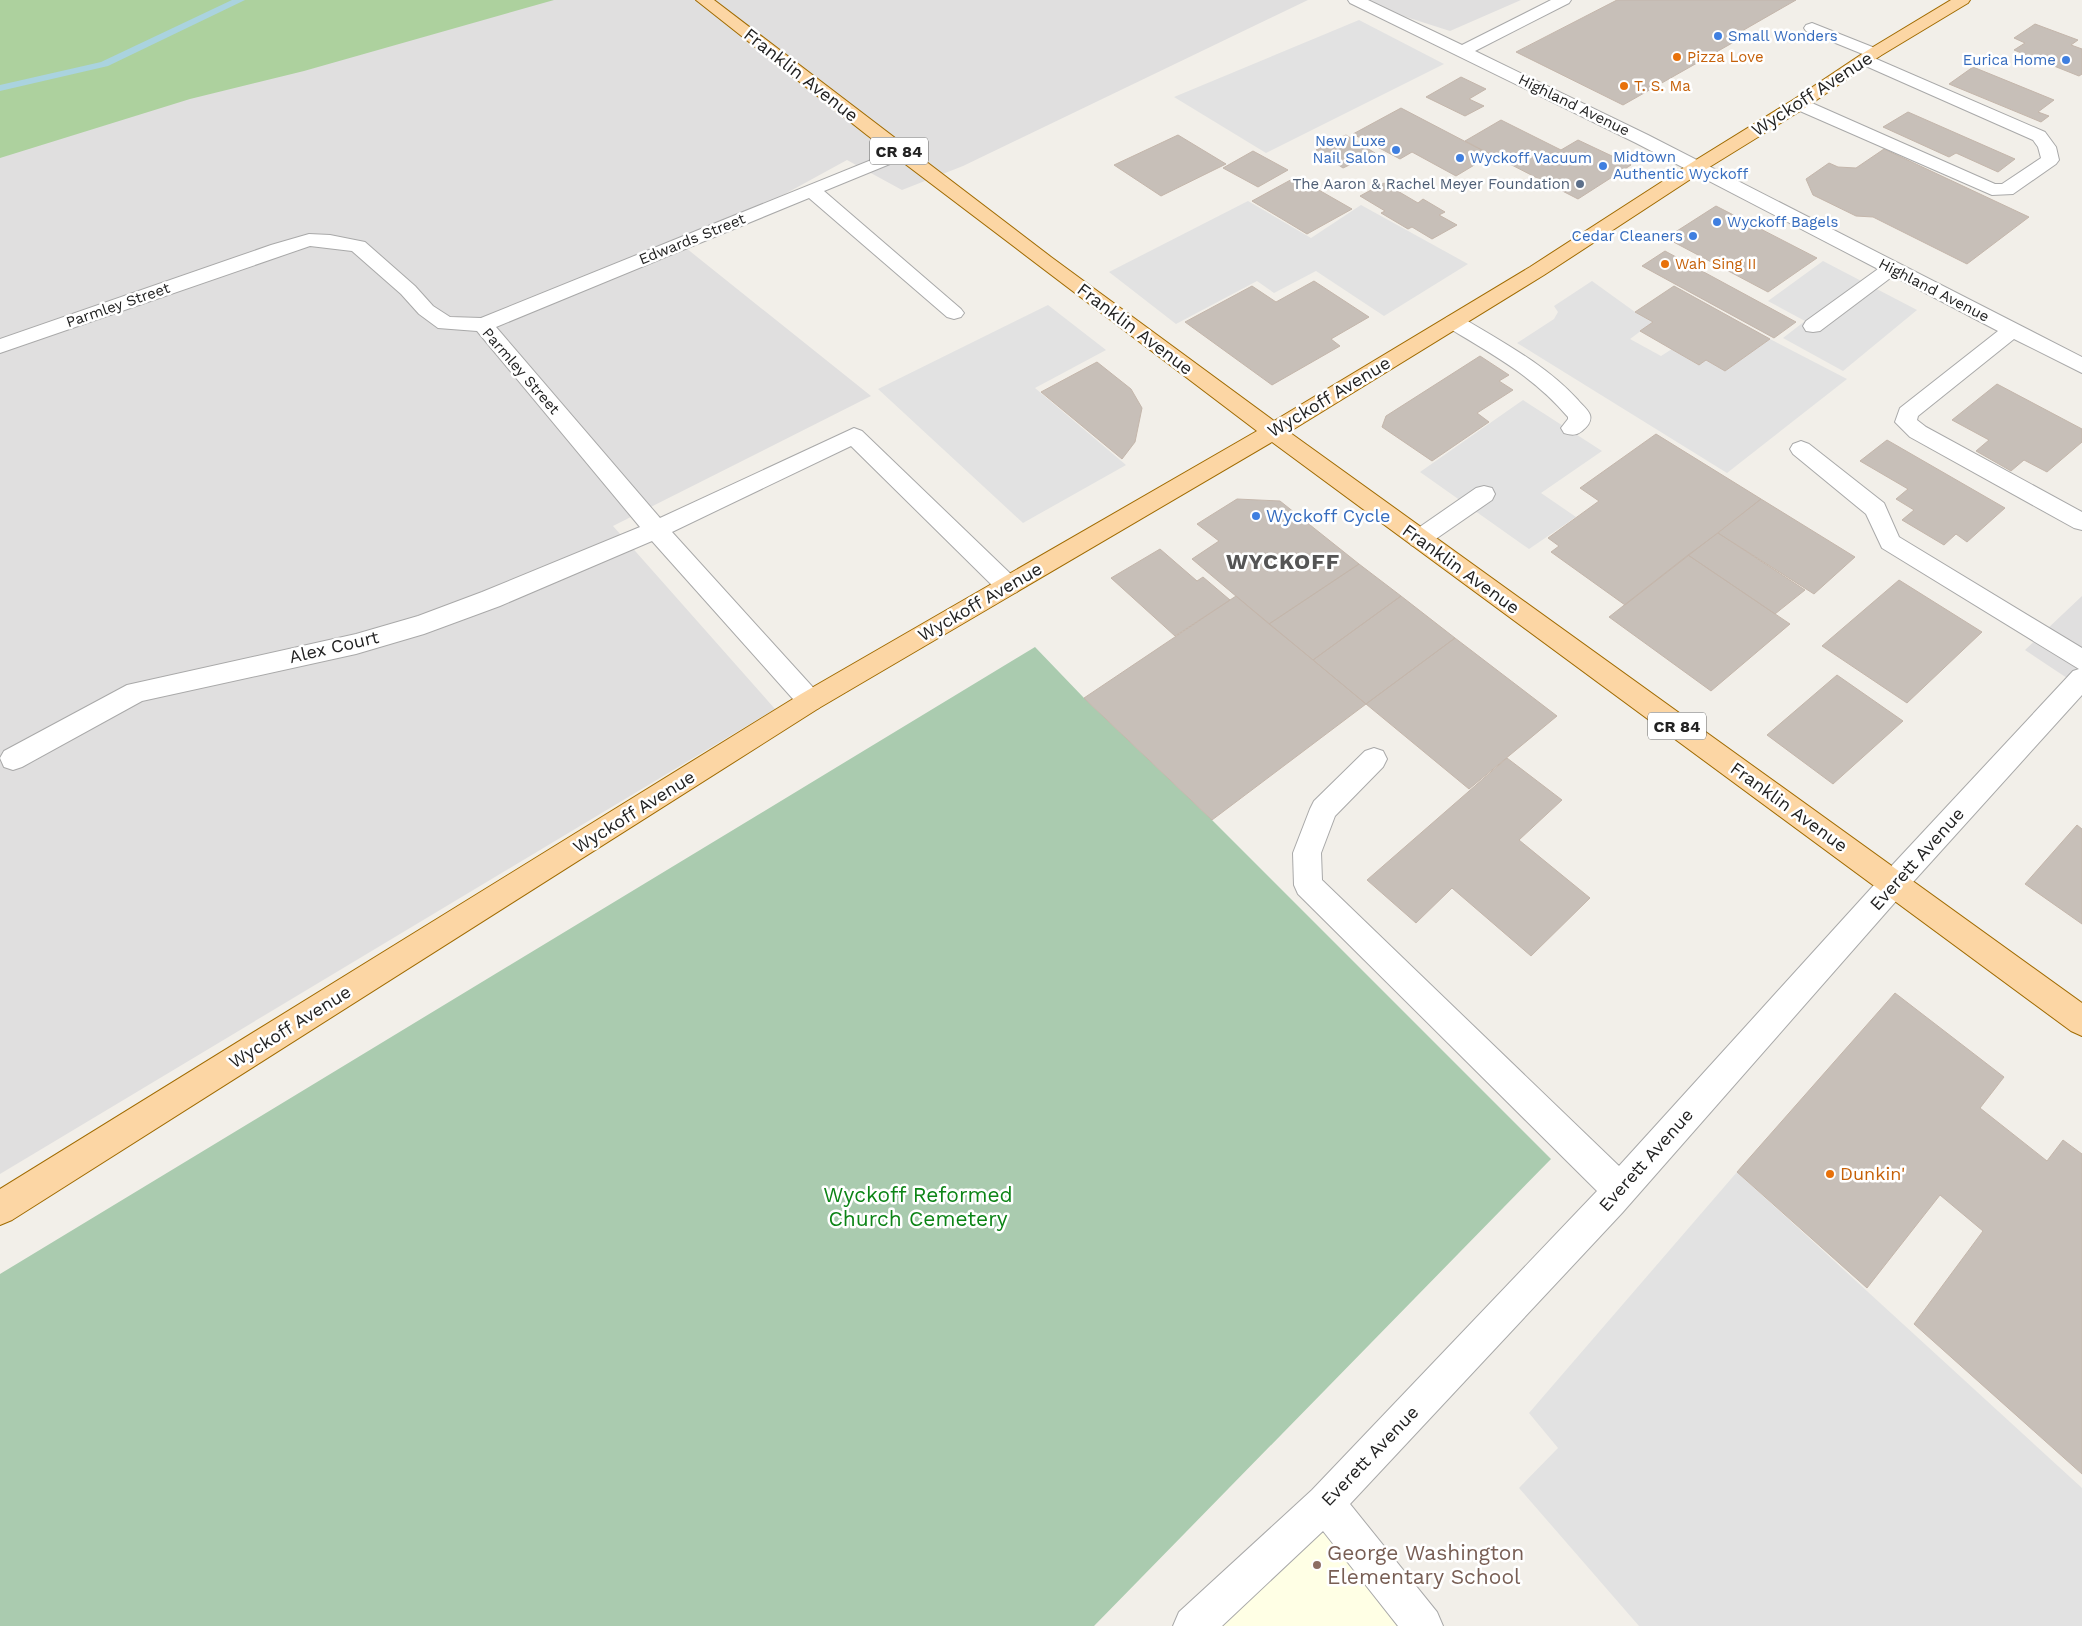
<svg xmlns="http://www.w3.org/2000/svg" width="2082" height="1626" viewBox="0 0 2082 1626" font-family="'Work Sans',sans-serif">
  <rect width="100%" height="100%" fill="#f2efe9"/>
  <path fill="#e0dfdf" d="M0,0H1308L963,166L902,190L847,160L686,248L871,396L613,526L775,709L0,1174Z
    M1353,0H1521L1450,31Z
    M2082,596V688L2025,650Z"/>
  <path fill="#ffffe5" d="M1325,1503L1423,1626H1193Z"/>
  <path fill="#add19e" d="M0,0H554L304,71L190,99L0,158Z"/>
  <path fill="#aacbaf" d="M1035,647L1084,698L1212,820L1551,1159L1094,1626H0V1274Z"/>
  <path fill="#e2e2e2" d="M1359,20L1444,64L1266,153L1174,97Z
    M1248,201L1311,238L1361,205L1468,264L1384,316L1316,271L1274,293L1257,281L1176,324L1109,272Z
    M1823,261L1917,310L1843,371L1783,338L1805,321L1768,301Z
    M1592,281L1635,312L1653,322L1630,339L1661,356L1672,349L1698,365L1706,360L1725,371L1770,339L1847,379L1727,473L1517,343L1554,319L1558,312L1554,306Z
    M1048,305L1106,350L1035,388L1126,465L1023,523L878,389Z
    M1523,400L1602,451L1541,493L1576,517L1529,549L1420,472Z
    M1737,1172L2082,1488V1626H1639L1519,1488L1558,1448L1529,1413Z"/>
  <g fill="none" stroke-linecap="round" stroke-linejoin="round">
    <path fill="#aad3df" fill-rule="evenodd" d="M232,0H245L108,66L0,91V85L101,62Z"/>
  </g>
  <path fill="#c7bfb8" stroke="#c4b6ab" d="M1617,0H1796L1735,35L1741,38L1623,105L1516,52Z
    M2035,24L2078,40L2071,45L2082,49V74L2079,76L2014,50L2025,43L2014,38Z
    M1973,67L2054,100L2038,112L2049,116L2041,122L1949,84Z
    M1461,77L1486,89L1469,99L1484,106L1465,116L1426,97Z
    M1401,108L1491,155L1456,176L1412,152L1400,159L1353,134Z
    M1908,112L2015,159L1998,172L1956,153L1949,157L1883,127Z
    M1501,120L1561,150L1578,140L1631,165L1578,199L1465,141Z
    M1178,135L1226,164L1161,196L1114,165Z
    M1346,135L1375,153L1343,168L1316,150Z
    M1884,149L2029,217L1967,264L1873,217L1856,216L1813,195L1806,179L1829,163L1838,167L1856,168Z
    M1253,151L1288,170L1258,187L1223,168Z
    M1296,177L1352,209L1307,234L1252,201Z
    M1384,183L1418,203L1423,199L1445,212L1439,215L1457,225L1432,239L1412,227L1408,229L1381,213L1385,211L1360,196Z
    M1716,206L1817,258L1768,292L1666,238Z
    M1665,251L1796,322L1774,338L1642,266Z
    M1314,281L1369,317L1331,339L1340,346L1272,385L1185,322L1252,286L1276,302Z
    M1674,286L1770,339L1725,371L1706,360L1699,365L1640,331L1653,322L1635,312Z
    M1480,356L1509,375L1499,381L1513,390L1477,413L1489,422L1432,461L1382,427L1386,416Z
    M1097,362L1131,389L1142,408L1135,442L1122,459L1041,392Z
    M1997,384L2082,429V442L2047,472L2024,460L2011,471L1976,451L1989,440L1952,420Z
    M1656,434L1761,499L1625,605L1551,552L1559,546L1548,538L1599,501L1580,488Z
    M1887,440L2005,508L1967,542L1956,534L1944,545L1902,520L1914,510L1896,499L1908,489L1860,461Z
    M1237,499L1280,501L1359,564L1269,624L1192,559L1219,541L1197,524Z
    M1761,499L1855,557L1814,594L1718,533Z
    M1718,533L1805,590L1775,614L1688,555Z
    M1160,549L1197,581L1203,577L1230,600L1175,636L1111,578Z
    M1688,555L1790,624L1711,691L1609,617Z
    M1359,564L1401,596L1313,660L1269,624Z
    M1899,580L1982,632L1907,703L1822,646Z
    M1236,596L1366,704L1212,820L1084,698Z
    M1401,596L1455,638L1366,704L1313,660Z
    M1455,638L1557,716L1469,789L1366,704Z
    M1837,675L1903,721L1833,784L1767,735Z
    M1507,758L1562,800L1519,840L1590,898L1531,956L1452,888L1416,923L1367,880Z
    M2077,825L2082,829V924L2025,884Z
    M1895,993L2004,1077L1980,1108L2047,1161L2063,1140L2082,1154V1474L1914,1324L1983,1231L1940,1195L1867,1288L1737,1172Z"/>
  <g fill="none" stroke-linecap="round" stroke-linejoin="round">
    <g stroke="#a9a9a9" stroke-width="2">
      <path id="minor" d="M1348,0H1368L1462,45L1551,0H1571L1569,3L1475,51L1648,135L2082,357V373L2014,339L1918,416L1917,420L1926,427L2082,512V530L2074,528L1910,437L1895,422L1900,408L1998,331L1893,276L1820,331L1813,332L1806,331L1803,326L1806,321L1878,269L1636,143L1350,3Z
        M1812,23L1880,50L1882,53L1880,56L1874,58L2045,132L2056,147L2059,160L2056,164L2013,194L1992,195L1793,108L1790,104L1793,100L1799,99L1805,100L1995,184H2002L2041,158L2038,147L2033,140L1859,63L1857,60L1859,57L1865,55L1806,31L1804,28L1806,25Z
        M901,148L907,149L910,153L907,157L824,191L961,309L964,313L961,317L954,319L947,317L809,198L496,327L660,518L854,428L862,431L1017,580L1020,586L1017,592L1008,595L999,592L851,446L672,532L819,694L823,701L819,708L810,711L801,708L652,541L500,606L424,634L356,654L142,701L22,767L13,770L4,767L0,758L4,751L127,685L356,634L418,616L482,592L640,527L477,331L438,328L419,314L401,294L352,251L310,246L0,353V339L271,245L309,234L330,235L365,242L415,286L433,306L450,317L481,318Z
        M1454,316L1461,317C1502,342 1545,364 1578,400C1581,404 1588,409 1590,415C1592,422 1587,427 1582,431C1576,436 1571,435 1564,433L1561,428L1568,419V417C1533,376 1492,354 1447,327L1444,322L1447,317Z
        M1801,441L1809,444L1884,503L1899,537L2082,648V695L1904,892L1622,1213L1350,1504L1437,1612L1443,1626H1398L1323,1531L1222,1626H1173L1179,1612L1312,1490L1597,1191L1298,894L1294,885L1293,853L1310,809L1314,801L1365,751L1374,748L1383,751L1387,759L1383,767L1335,816L1321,853L1322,880L1619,1166L1884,874L2073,671L2079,669L1882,548L1866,514L1793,454L1790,449L1793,444Z
        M1484,486L1492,488L1495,494L1492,500L1427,545L1419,548L1411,545L1407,539L1411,533L1476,488Z"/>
    </g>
    <g stroke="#a06b00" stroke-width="2">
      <path id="major" d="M696,0H714L1051,257L1274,421L1530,267L1691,163L1793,100L1868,50L1951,0H1970L1968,3L1880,56L1805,108L1703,171L1544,275L1289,432L2082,1003V1036L2071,1031L1272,442L819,708L12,1220L0,1225V1189L801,694L1257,431L867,135Z"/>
    </g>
    <use href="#minor" fill="#fff" fill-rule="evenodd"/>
    <use href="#major" fill="#fcd6a4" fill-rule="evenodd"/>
  </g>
  <g fill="#3f7fe0" stroke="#fff" stroke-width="2">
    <circle cx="1718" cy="36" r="5"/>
    <circle cx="2066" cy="60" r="5"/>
    <circle cx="1396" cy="150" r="5"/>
    <circle cx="1460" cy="158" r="5"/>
    <circle cx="1603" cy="166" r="5"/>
    <circle cx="1717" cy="222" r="5"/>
    <circle cx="1693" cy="236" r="5"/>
    <circle cx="1256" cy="516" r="5"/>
  </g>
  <g fill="#e8710a" stroke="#fff" stroke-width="2">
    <circle cx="1677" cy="57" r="5"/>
    <circle cx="1624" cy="86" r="5"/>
    <circle cx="1665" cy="264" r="5"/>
    <circle cx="1830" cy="1174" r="5"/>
  </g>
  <circle fill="#5c6f8a" stroke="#fff" stroke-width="2" cx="1580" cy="184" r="5"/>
  <circle fill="#8d6e63" stroke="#fff" stroke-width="2" cx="1317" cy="1565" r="5"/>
  <g text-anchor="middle" stroke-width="5" stroke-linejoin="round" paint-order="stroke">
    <g font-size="15" fill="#366cbe" stroke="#fff" text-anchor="start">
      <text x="1728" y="41">Small Wonders</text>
      <text x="2056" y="65" text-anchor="end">Eurica Home</text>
      <text x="1386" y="146" text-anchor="end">New Luxe<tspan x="1386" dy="17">Nail Salon</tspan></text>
      <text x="1613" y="162">Midtown<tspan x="1613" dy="17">Authentic Wyckoff</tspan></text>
      <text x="1470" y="163">Wyckoff Vacuum</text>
      <text x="1727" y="227">Wyckoff Bagels</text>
      <text x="1683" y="241" text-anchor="end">Cedar Cleaners</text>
    </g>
    <g font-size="15" fill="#c56008" stroke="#fff" text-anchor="start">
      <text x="1687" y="62">Pizza Love</text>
      <text x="1634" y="91">T. S. Ma</text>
      <text x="1675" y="269">Wah Sing II</text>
    </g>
    <g font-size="15" fill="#222" stroke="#fff">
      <text transform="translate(1574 105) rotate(26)" y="5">Highland Avenue</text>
      <text transform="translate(692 239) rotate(-22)" y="5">Edwards Street</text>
      <text transform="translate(1934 290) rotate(27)" y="5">Highland Avenue</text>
      <text transform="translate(118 305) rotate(-19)" y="5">Parmley Street</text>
      <text transform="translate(521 371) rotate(49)" y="5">Parmley Street</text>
    </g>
    <g font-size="15" fill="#4e5e75" stroke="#fff" text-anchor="end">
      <text x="1570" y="189">The Aaron &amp; Rachel Meyer Foundation</text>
    </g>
    <g fill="#fff" stroke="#646464" stroke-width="1">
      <rect x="870" y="137.5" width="58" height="27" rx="4"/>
      <rect x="1648" y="712.5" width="58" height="27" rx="4"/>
    </g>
    <g font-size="16" font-weight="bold" fill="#222">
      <text x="899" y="157">CR 84</text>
      <text x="1677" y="732">CR 84</text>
    </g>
    <g font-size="18" fill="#222" stroke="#fff">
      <text transform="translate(801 75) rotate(38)" y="6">Franklin Avenue</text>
      <text transform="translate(1812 94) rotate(-33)" y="6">Wyckoff Avenue</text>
      <text transform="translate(1135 329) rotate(37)" y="6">Franklin Avenue</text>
      <text transform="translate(1329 397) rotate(-31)" y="6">Wyckoff Avenue</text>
      <text transform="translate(1461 569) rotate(36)" y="6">Franklin Avenue</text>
      <text transform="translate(980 602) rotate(-30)" y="6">Wyckoff Avenue</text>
      <text transform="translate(334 647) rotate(-13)" y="6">Alex Court</text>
      <text transform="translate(1789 807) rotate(36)" y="6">Franklin Avenue</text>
      <text transform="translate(634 812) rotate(-32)" y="6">Wyckoff Avenue</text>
      <text transform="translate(1917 859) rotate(-48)" y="6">Everett Avenue</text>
      <text transform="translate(290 1027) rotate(-32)" y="6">Wyckoff Avenue</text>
      <text transform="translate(1646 1160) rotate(-48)" y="6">Everett Avenue</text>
      <text transform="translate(1370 1456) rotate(-46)" y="6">Everett Avenue</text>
    </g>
    <g font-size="18" fill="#366cbe" stroke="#fff" text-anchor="start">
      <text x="1266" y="522">Wyckoff Cycle</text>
    </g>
    <g font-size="18" fill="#c56008" stroke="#fff" text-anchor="start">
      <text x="1840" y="1180">Dunkin'</text>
    </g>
    <g font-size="21" fill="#0c8416" stroke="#fff">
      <text x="918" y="1202">Wyckoff Reformed<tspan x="918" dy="24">Church Cemetery</tspan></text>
    </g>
    <g font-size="21" fill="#785e54" stroke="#fff" text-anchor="start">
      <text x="1327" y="1560">George Washington<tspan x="1327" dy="24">Elementary School</tspan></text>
    </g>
    <g font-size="22" font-weight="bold" letter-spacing="1" fill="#555" stroke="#fff">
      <text x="1283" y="569">WYCKOFF</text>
    </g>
  </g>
</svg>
